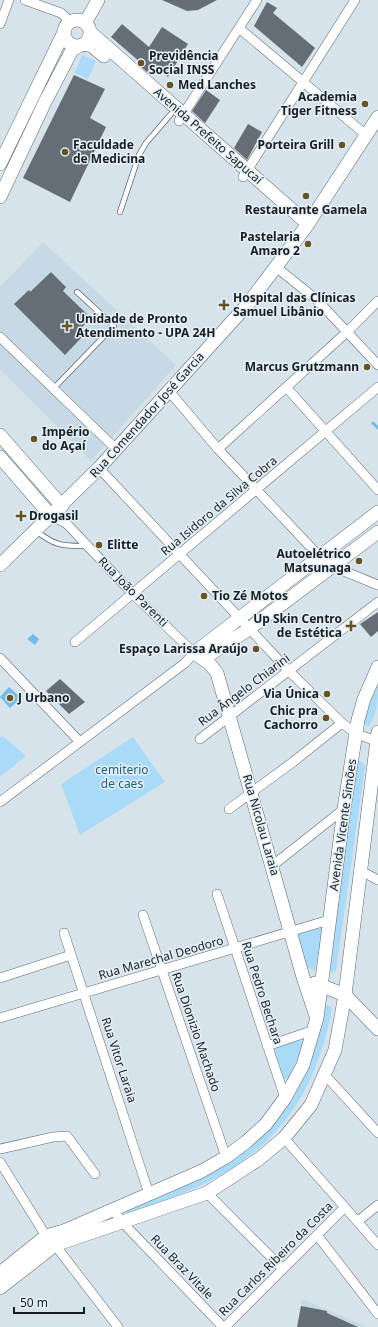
<svg xmlns="http://www.w3.org/2000/svg" width="378" height="1327" viewBox="0 0 378 1327" font-family="'Noto Sans',sans-serif">
  <rect width="100%" height="100%" fill="#d7e3ea"/>
  <path fill="#c6d9e5" d="M43,242L176,365L91,461L0,369V287Z
    M302,1299L367,1327H297Z"/>
  <path fill="#a9dbf8" d="M82,55L96,61L88,79L75,73Z
    M378,681C378,697 378,713 369,726L365,725L364,721Z
    M3,736L26,756L0,777V738Z
    M133,737L165,782L80,835L61,784Z
    M359,761L363,762L365,766L336,971L333,973L329,972L356,765Z
    M323,927L315,971L305,966L295,934Z
    M327,1005L330,1006L332,1009C313,1106 268,1160 176,1196C166,1200 136,1215 127,1214L126,1211L128,1208L223,1164L310,1064L318,1037L324,1007Z
    M299,1038L304,1043L289,1079L281,1078L271,1050Z"/>
  <path fill="#71bde7" d="M33,634L39,639L35,645L27,639Z
    M9,687L21,698L10,708L0,697Z"/>
  <g fill="none" stroke-linecap="round" stroke-linejoin="round">
    <path stroke="#71bde7" stroke-width="3" d="M373,423L378,428"/>
  </g>
  <path fill="#646e74" d="M162,0H217L198,10L187,11Z
    M267,2L277,8L273,13L315,48L302,67L254,26Z
    M122,24L149,47L162,27L188,44L168,77L152,66L147,72L138,64L140,62L111,37Z
    M74,75L105,89L90,118L106,127L70,202L23,178Z
    M206,90L220,100L205,123L192,111Z
    M248,124L262,132L247,160L234,148Z
    M51,272L66,287L63,291L91,318L78,331L83,336L65,355L14,304L29,290L30,292Z
    M378,612V631L371,637L360,624Z
    M60,679L85,702L69,714L46,691Z
    M301,1306L327,1311V1313L358,1327H297Z"/>
  <g fill="none" stroke-linecap="round" stroke-linejoin="round">
    <g stroke="#5e686e" stroke-width="6">
      <path id="lane" d="M120,212L139,155L146,143L171,114
        M53,389L114,326L77,292
        M36,531C57,547 63,546 88,546"/>
    </g>
    <g stroke="#5e686e" stroke-width="10">
      <path id="street" d="M25,0L61,13L71,22
        M0,24L9,0
        M239,28L366,135
        M179,121L257,0
        M243,177L355,0
        M276,267L317,300L378,365
        M0,337L116,449
        M286,387L378,490
        M169,391L218,449L320,557L334,567L378,585
        M218,449L347,332L378,301
        M99,468L289,671L342,723L357,734L376,741
        M75,642L378,387
        M0,658L80,742
        M200,739L378,602
        M0,802L185,663L194,653L132,593L66,523L51,516
        M229,809L293,762L342,723
        M272,866L344,809
        M361,871L378,880
        M217,894L285,1098
        M143,915L226,1157
        M64,933L149,1194
        M0,978L71,955
        M0,1018L329,920
        M267,1046L314,1030
        M325,1075L378,1133
        M284,1138L378,1245
        M0,1149L53,1137L67,1136L95,1174
        M0,1162L46,1236L55,1245L118,1327
        M207,1193L283,1269
        M113,1210L123,1223L223,1327
        M358,1221L378,1205
        M317,1235L378,1314
        M225,1327L345,1207"/>
    </g>
    <g stroke="#5e686e" stroke-width="14">
      <path id="secondary" d="M64 33a13 13 0 1 1 26 0a13 13 0 1 1-26 0Z
        M85,23L98,0
        M90,32L308,224
        M84,44L92,46L104,56
        M0,164L65,30
        M0,197L45,102L72,50L79,46
        M0,435L62,506
        M0,457L51,516
        M0,565L99,468L248,304L308,224L378,117
        M203,659L249,629L378,532
        M315,983L345,995L378,1029
        M316,1016L303,977L217,673L209,663L194,653L378,512
        M0,1273L46,1236L64,1231L202,1171L226,1157L246,1142L266,1124L285,1098L303,1065L317,1018L344,809L358,720L364,699L378,667
        M0,1288L55,1245L207,1193L259,1159L284,1138L311,1105L335,1050L345,995L378,732"/>
    </g>
    <use href="#lane" stroke="#fff" stroke-width="4.5"/>
    <use href="#street" stroke="#fff" stroke-width="9"/>
    <use href="#secondary" stroke="#fff" stroke-width="13"/>
  </g>
  <g fill="#685222" stroke="#e4f0f7" stroke-width="1.5">
    <circle cx="141" cy="63" r="4"/>
    <circle cx="170" cy="85" r="4"/>
    <circle cx="365" cy="104" r="4"/>
    <circle cx="342" cy="145" r="4"/>
    <circle cx="65" cy="152" r="4"/>
    <circle cx="306" cy="196" r="4"/>
    <circle cx="308" cy="244" r="4"/>
    <path d="M222 299h4v4h4v4h-4v4h-4v-4h-4v-4h4z"/>
    <path d="M65 320h4v4h4v4h-4v4h-4v-4h-4v-4h4z"/>
    <circle cx="367" cy="367" r="4"/>
    <circle cx="34" cy="439" r="4"/>
    <path d="M19 510h4v4h4v4h-4v4h-4v-4h-4v-4h4z"/>
    <circle cx="99" cy="545" r="4"/>
    <circle cx="359" cy="561" r="4"/>
    <circle cx="204" cy="596" r="4"/>
    <path d="M349 620h4v4h4v4h-4v4h-4v-4h-4v-4h4z"/>
    <circle cx="256" cy="649" r="4"/>
    <circle cx="327" cy="694" r="4"/>
    <circle cx="10" cy="698" r="4"/>
    <circle cx="326" cy="718" r="4"/>
  </g>
  <g text-anchor="middle" stroke-width="3" stroke-linejoin="round" paint-order="stroke">
    <g font-size="12" font-weight="bold" fill="#191d20" stroke="#e4f0f7" text-anchor="start">
      <text x="149" y="60">Previdência<tspan x="149" dy="14">Social INSS</tspan></text>
      <text x="178" y="89">Med Lanches</text>
      <text x="357" y="101" text-anchor="end">Academia<tspan x="357" dy="14">Tiger Fitness</tspan></text>
      <text x="73" y="149">Faculdade<tspan x="73" dy="14">de Medicina</tspan></text>
      <text x="334" y="149" text-anchor="end">Porteira Grill</text>
      <text x="306" y="214" text-anchor="middle">Restaurante Gamela</text>
      <text x="300" y="241" text-anchor="end">Pastelaria<tspan x="300" dy="14">Amaro 2</tspan></text>
      <text x="233" y="302">Hospital das Clínicas<tspan x="233" dy="14">Samuel Libânio</tspan></text>
      <text x="76" y="323">Unidade de Pronto<tspan x="76" dy="14">Atendimento - UPA 24H</tspan></text>
      <text x="359" y="371" text-anchor="end">Marcus Grutzmann</text>
      <text x="42" y="436">Império<tspan x="42" dy="14">do Açaí</tspan></text>
      <text x="29" y="520">Drogasil</text>
      <text x="107" y="549">Elitte</text>
      <text x="351" y="558" text-anchor="end">Autoelétrico<tspan x="351" dy="14">Matsunaga</tspan></text>
      <text x="212" y="600">Tio Zé Motos</text>
      <text x="342" y="623" text-anchor="end">Up Skin Centro<tspan x="342" dy="14">de Estética</tspan></text>
      <text x="248" y="653" text-anchor="end">Espaço Larissa Araújo</text>
      <text x="319" y="698" text-anchor="end">Via Única</text>
      <text x="18" y="702">J Urbano</text>
      <text x="318" y="715" text-anchor="end">Chic pra<tspan x="318" dy="14">Cachorro</tspan></text>
    </g>
    <g font-size="12" fill="#191d20" stroke="#e4f0f7">
      <text transform="translate(208 136) rotate(41)" y="4">Avenida Prefeito Sapucaí</text>
      <text transform="translate(147 415) rotate(-48)" y="4">Rua Comendador José Garcia</text>
      <text transform="translate(219 506) rotate(-40)" y="4">Rua Isidoro da Silva Cobra</text>
      <text transform="translate(133 592) rotate(45)" y="4">Rua João Parenti</text>
      <text transform="translate(244 690) rotate(-37)" y="4">Rua Ângelo Chiarini</text>
      <text transform="translate(261 825) rotate(74)" y="4">Rua Nicolau Laraia</text>
      <text transform="translate(343 825) rotate(-82)" y="4">Avenida Vicente Simões</text>
      <text transform="translate(161 958) rotate(-16)" y="4">Rua Marechal Deodoro</text>
      <text transform="translate(262 993) rotate(72)" y="4">Rua Pedro Bechara</text>
      <text transform="translate(196 1032) rotate(71)" y="4">Rua Dionizio Machado</text>
      <text transform="translate(119 1060) rotate(72)" y="4">Rua Vitor Laraia</text>
      <text transform="translate(276 1259) rotate(-45)" y="4">Rua Carlos Ribeiro da Costa</text>
      <text transform="translate(182 1267) rotate(46)" y="4">Rua Braz Vitale</text>
    </g>
    <g font-size="12" fill="#235c79" stroke="#e4f0f7">
      <text x="122" y="774">cemiterio<tspan x="122" dy="14">de caes</tspan></text>
    </g>
  </g>
  <path d="M14 1307v6h70v-6" fill="none" stroke="#191d20" stroke-width="2"/>
  <text x="20" y="1307" font-size="12" fill="#191d20" stroke="#e4f0f7" stroke-width="3" paint-order="stroke">50 m</text>
</svg>
